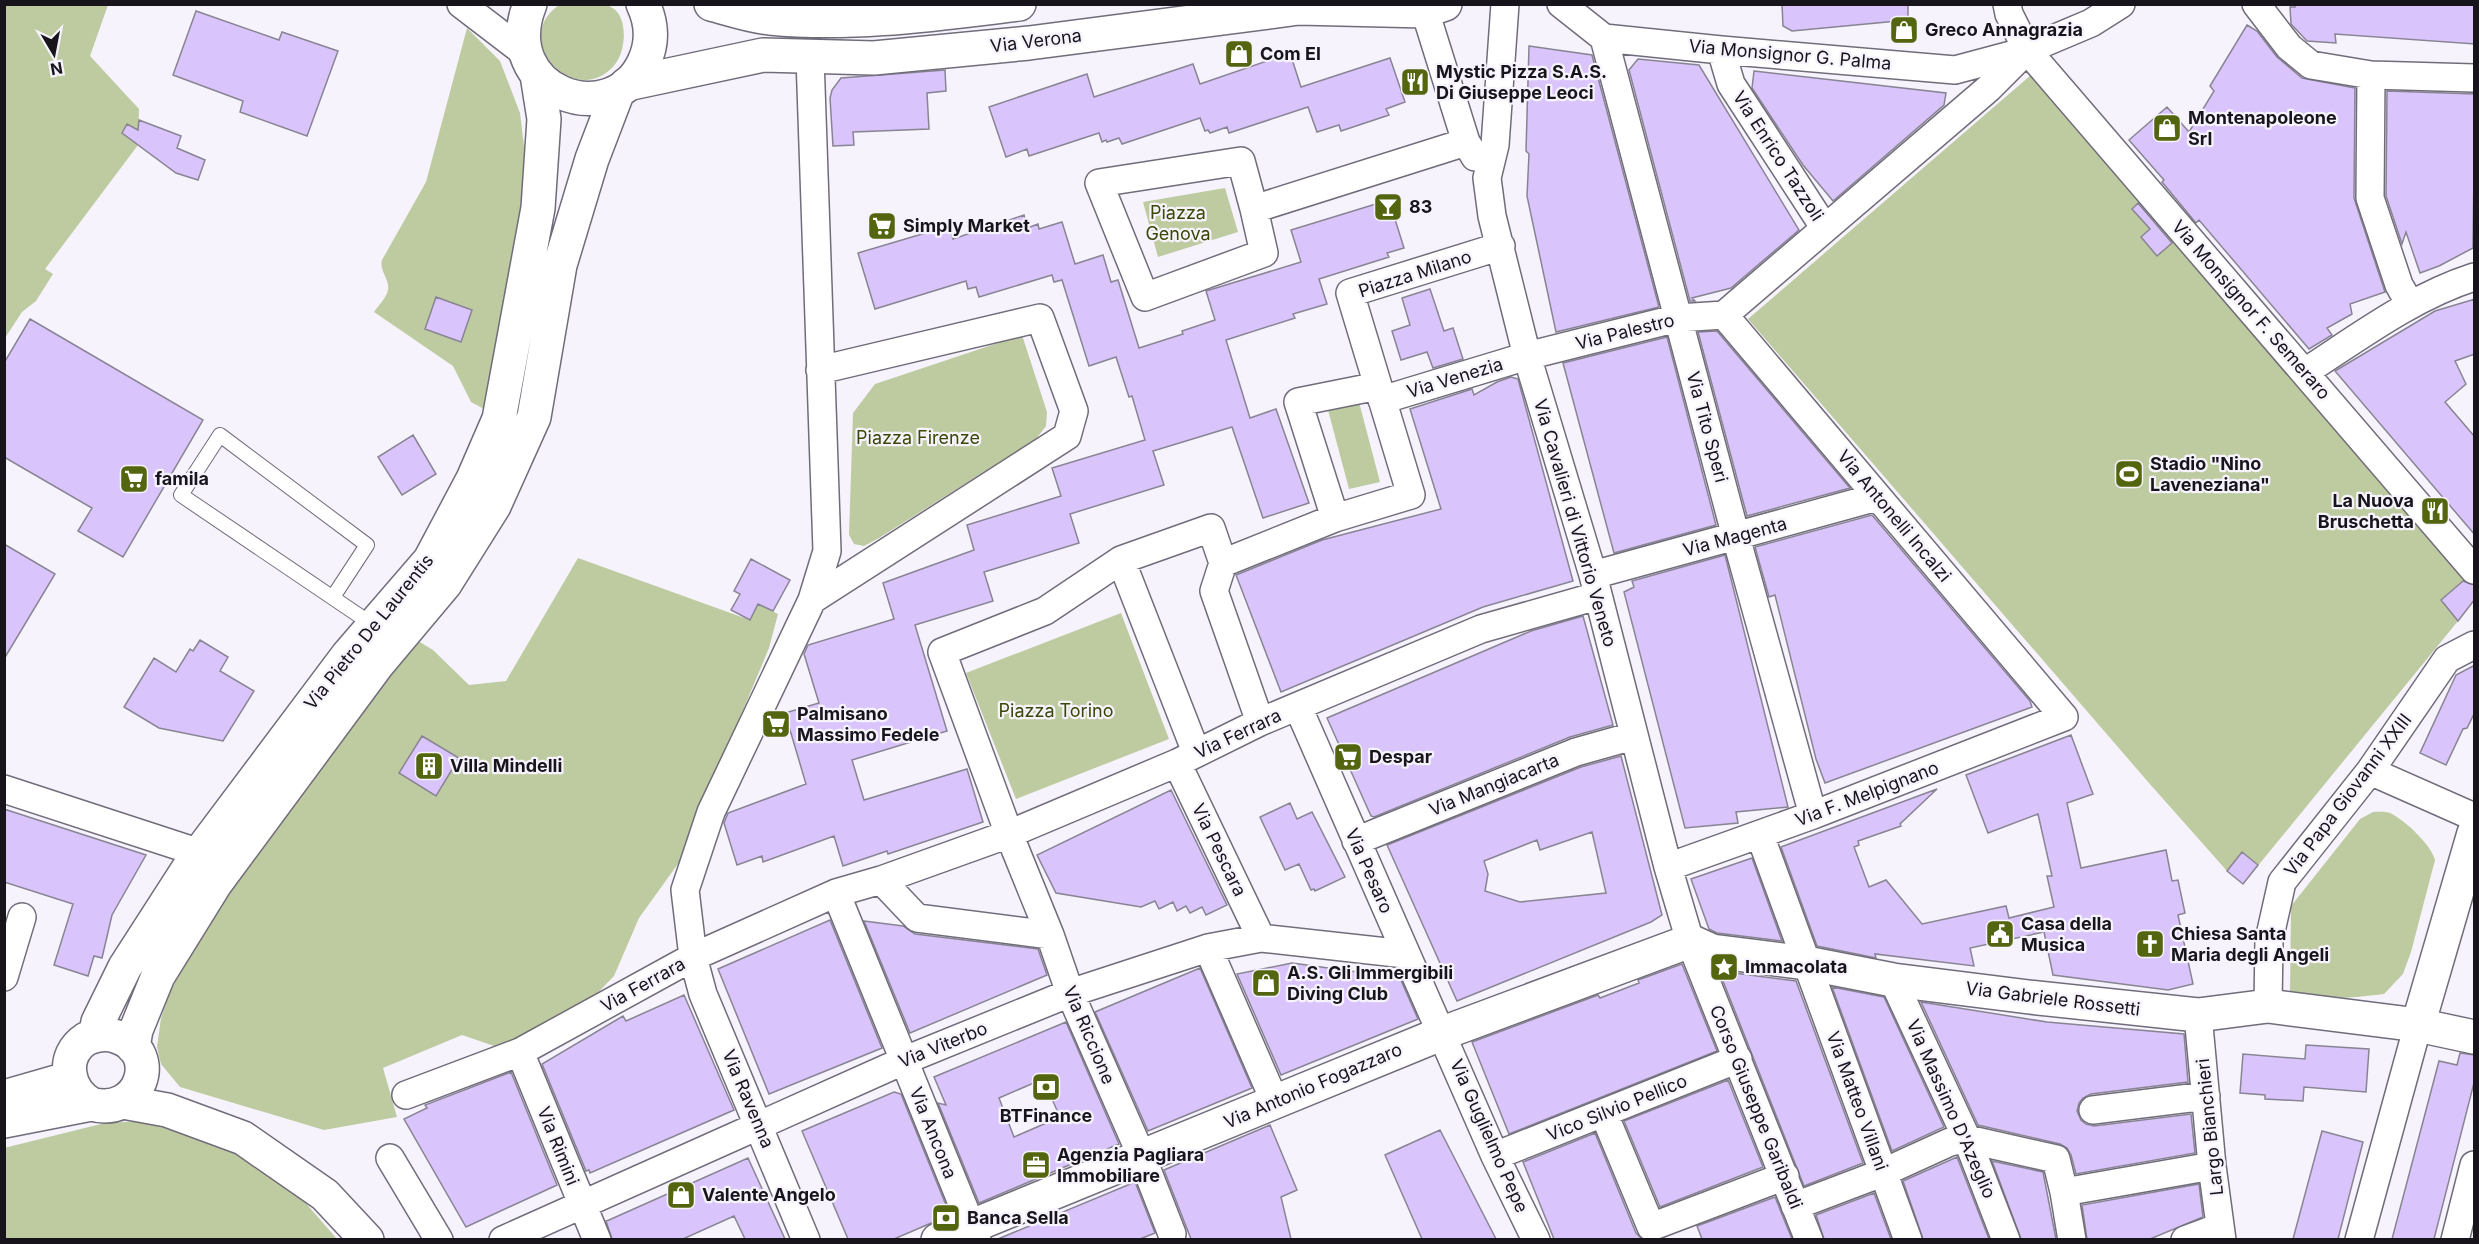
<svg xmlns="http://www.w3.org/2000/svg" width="2479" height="1244" viewBox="0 0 2479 1244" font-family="Inter,sans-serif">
  <rect width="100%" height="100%" fill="#f6f3fd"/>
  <path fill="#becba0" d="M5,5H108L90,56L139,109L138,145L45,269L53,274L36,301L22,312L5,338Z
    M559,5C574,5 591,2 605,5C629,9 627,48 616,63C578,113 508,40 559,5Z
    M467,28L500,61L520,113L527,171L510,302L486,410L471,402L453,366L374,312C378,306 387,297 388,290C390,279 379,271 382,260L426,182Z
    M2031,75L2474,590L2458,621L2243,884L2227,871L2149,783L1748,319Z
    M1225,188L1238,232L1158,257L1143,202Z
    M1022,335L1047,412L1046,426L1036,439L879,538L864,546L854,544L849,535L853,413L875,384Z
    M1359,402L1380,482L1349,489L1328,410Z
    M578,558L750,620L758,604L778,614L769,648L680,861L639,918L614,976L582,1009L500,1048L462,1035L383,1068L397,1117L324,1130L180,1087L161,1064L157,1047L161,1018L170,991L277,811L410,636L433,650L469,685L506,681Z
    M1121,613L1169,739L1016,799L966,673Z
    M2373,812C2379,812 2387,811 2392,814C2407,822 2431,845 2435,860L2411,952L2403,974L2384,994C2358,997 2314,1003 2290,991L2291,906L2360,819Z
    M159,1120L276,1169L337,1239H5L4,1148L105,1123Z"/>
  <path fill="#d9c5fb" stroke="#898493" stroke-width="1.5" fill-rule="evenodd" d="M1782,4H1908V20L1792,31L1783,26Z
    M2295,4H2475V44L2335,34L2336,43L2307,41L2291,24L2290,7H2295Z
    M196,11L279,40L282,32L338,51L307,136L240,112L243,101L173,75Z
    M2247,25L2257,31L2277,57L2302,78L2355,88L2354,198L2385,292L2350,304L2352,314L2327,328L2332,335L2309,349L2199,220L2196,223L2162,182L2164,180L2129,140L2167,107L2189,132L2214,91L2210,86Z
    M1529,46L1592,55L1659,307L1556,332L1527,196L1529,154L1526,151Z
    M1290,53L1301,87L1390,58L1405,102L1386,109L1389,115L1341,131L1339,125L1317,132L1308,107L1229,133L1227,127L1210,133L1208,130L1205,131L1200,118L1122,144L1119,138L1107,142L1106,140L1102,142L1099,133L1029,156L1027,149L1006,157L989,107L1087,74L1094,97L1193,64L1200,84Z
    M1638,59L1699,65L1799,230L1731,288L1692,298L1695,301H1690L1629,70Z
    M945,70L946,91L927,93L929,129L853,132L854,145L833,146L830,98L832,90L841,78Z
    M1754,71L1946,93L1944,105L1833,201L1803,165L1752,88Z
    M2387,91L2475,94L2473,248L2439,266L2420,273L2406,232L2402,244L2386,196Z
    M139,120L181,136L177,148L205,160L198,180L176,173L122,133L127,124L138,130Z
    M1389,200L1404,248L1387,253L1389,257L1319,279L1327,304L1293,314L1295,318L1226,340L1250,418L1276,409L1309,503L1263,518L1232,427L1153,451L1164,485L1070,514L1079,543L984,572L993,601L915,625L947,731L852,760L864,800L967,769L983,822L888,854L887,851L843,866L834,836L763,862L762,856L737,865L724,823L728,813L806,784L785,713L819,703L804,654L808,645L894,619L883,583L974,550L967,525L1061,496L1052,468L1145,440L1132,396L1129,397L1116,357L1089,366L1062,280L1054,282L1052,275L979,297L976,287L968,289L966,281L875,309L858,253L949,226L953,239L1024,215L1027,228L1038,224L1039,229L1062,222L1075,264L1103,255L1111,282L1118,280L1139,348L1183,334L1182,331L1215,320L1206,291L1301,262L1291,230Z
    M2138,203L2172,243L2157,256L2141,237L2150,229L2132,209Z
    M1430,289L1444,331L1453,328L1463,359L1433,368L1427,352L1401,360L1392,331L1410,325L1402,298Z
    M436,297L472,310L461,342L425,329Z
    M2475,299V354L2455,361L2466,384L2445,402L2475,437V535L2335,371L2435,311Z
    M30,319L203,420L123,557L78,531L92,508L4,457V363Z
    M1717,331L1850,488L1747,516L1698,332Z
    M1667,337L1716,525L1614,553L1563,363Z
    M1511,377L1518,379L1573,581L1483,607L1281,692L1236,575L1322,540L1441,509L1410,409L1472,389L1474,395L1497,382Z
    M413,435L436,474L402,495L378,457Z
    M1872,515L2030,701L2032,707L1825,783L1816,759L1775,595L1769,597L1755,547Z
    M4,544L55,574L4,659Z
    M1725,555L1788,807L1736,812L1738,823L1685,828L1624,592L1634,587L1632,581Z
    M751,559L790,580L773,611L758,604L750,620L731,610L740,594L734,591Z
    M2463,581L2475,585V599L2458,621L2441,600Z
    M1583,616L1613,725L1570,737L1374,817L1371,816L1327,718L1531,631Z
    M200,640L228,657L220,671L254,691L223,741L159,728L124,707L154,658L176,672L190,649L193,651Z
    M2475,665V712L2467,728L2463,729L2446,765L2420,753L2456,675Z
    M2071,735L2093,794L2067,803L2081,868L2166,850L2172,881L2178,880L2185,913L2178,915L2193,984L2168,990L2053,975L2044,932L1970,948L1974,966L1875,954L1876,958L1817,946L1781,847L1937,789L1900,824L1901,826L1858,841L1859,845L1854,847L1869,887L1886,880L1922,924L2006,906L2009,918L2054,907L2047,876H2052L2038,814L1988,833L1966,775Z
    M422,736L459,758L436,796L399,773Z
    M1621,756L1662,915L1651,922L1457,1001L1387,845L1581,767ZM1592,832L1606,893L1520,902L1485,891L1488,874L1484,861L1537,840L1540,850Z
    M1171,790L1227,905L1206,915L1202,907L1190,913L1186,906L1177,911L1173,902L1159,909L1155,901L1141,907L1056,893L1037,855Z
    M1290,803L1297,819L1312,812L1345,877L1315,891L1314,889L1311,890L1299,864L1285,870L1260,817Z
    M4,809L146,855L112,915L102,958L94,956L88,976L54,965L73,904L4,882Z
    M2242,852L2258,865L2243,884L2227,871Z
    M1752,858L1782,941L1717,933L1709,929L1691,879Z
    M830,920L882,1048L769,1094L718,969Z
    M864,921L903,926L915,934L1038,949L1047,975L910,1033Z
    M1292,963L1400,978L1418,1019L1281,1075L1237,974Z
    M1682,964L1717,1051L1509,1134L1472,1042L1598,995L1600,998L1639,983L1638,980Z
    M1200,968L1252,1088L1148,1131L1095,1012Z
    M1719,971L1796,981L1863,1163L1804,1186Z
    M1832,987L1884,997L1944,1127L1892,1151Z
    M684,995L734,1110L590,1173L589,1170L586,1171L542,1064L623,1016L626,1021Z
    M1921,1002L2047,1022L2184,1034L2188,1082L2091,1094L2083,1098L2079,1103L2077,1111L2081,1120L2086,1124L2094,1126L2191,1114L2195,1153L2076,1174L2071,1155L2067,1148L2060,1144L1978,1125Z
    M1066,1022L1119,1144L979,1203L938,1103L946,1105L934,1077ZM1043,1079L1060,1117L1014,1137L999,1098Z
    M2306,1045L2369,1049L2366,1092L2304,1087L2303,1101L2265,1099V1095L2240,1093L2243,1054L2305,1059Z
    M2460,1053L2475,1055V1079L2434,1239H2392L2439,1061L2457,1065Z
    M511,1072L557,1185L466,1227L404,1119L427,1108L425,1105Z
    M1728,1080L1763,1167L1660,1207L1624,1121Z
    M894,1092L901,1094L950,1215L894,1239H848L802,1131Z
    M1270,1125L1297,1190L1281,1197L1291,1239H1191L1164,1170Z
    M1440,1130L1496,1239H1422L1385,1155Z
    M2322,1131L2363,1142L2338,1239H2293Z
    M1595,1133L1636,1233L1642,1239H1554L1523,1162Z
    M1957,1157L1989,1239H1923L1903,1181Z
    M748,1158L785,1239H745L734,1216L683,1239H612L606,1221L609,1220Z
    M1992,1161L2043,1172L2056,1239H2021Z
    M1135,1182L1155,1233L1140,1239H998Z
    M2199,1184L2203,1217L2150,1239H2087L2082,1205Z
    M1874,1193L1891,1239H1824L1816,1215Z
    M1775,1197L1792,1239H1702L1697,1226Z"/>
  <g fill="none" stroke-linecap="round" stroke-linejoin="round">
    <g stroke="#716c7a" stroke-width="16">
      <path id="service" d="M333,597L367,545L220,435L181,495L373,625"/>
    </g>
    <g stroke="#716c7a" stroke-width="30">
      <path id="minor" d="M461,4L525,53
        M1505,4L1495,145L1487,178L1492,216L1527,356L1593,575L1668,867L1690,941L1809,1240
        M1561,4L1604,38L1721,50L1955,70L2026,51
        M2007,4L2009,14L2027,50L2474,570
        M2256,4L2289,47L2311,65L2371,75L2474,78
        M1425,11L1466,142L1475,157
        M1604,38L1736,537L1813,815
        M1721,50L1731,84L1824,227
        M2371,75L2370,198L2399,285L2410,304
        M1254,209L1241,161L1099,183L1145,297L1264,253L1254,209L1466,142
        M1724,315L1989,88L2027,50L2091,23L2121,4
        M2305,372C2359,337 2412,297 2474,277
        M1382,400L1527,356L1678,318L1724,315
        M1335,518L1298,402L1378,386
        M1121,560L1196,752
        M1223,563L1335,518L1411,495L1350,293L1501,246
        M1593,575L1877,497
        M812,600L1067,436L1074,411L1040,318L820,370
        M1298,707L1495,1156L1536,1240
        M1177,763L1261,938
        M2370,771L2474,817
        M4,789L200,853
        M1760,835L1908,1240
        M1356,841L1576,752L1633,736
        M1668,867L1813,815L2064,717L1724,315
        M881,880L917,918L1050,935
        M836,893L977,1240
        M1208,948L1275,1102
        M4,977L22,917
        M1893,980L1967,1139L2006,1240
        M2268,1006L2269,940L2282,882L2370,771L2447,659L2474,645
        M2198,1015L2212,1166L2222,1240
        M520,1052L597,1240
        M406,1095L520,1052L693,957L836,893L881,880L1009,834L1177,763L1260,722L1481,629L1597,596
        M2093,1110L2206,1096
        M1604,1114L1651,1227L1785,1176
        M1495,1156L1738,1059
        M390,1158L439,1240
        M1795,1206L1882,1173L1950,1142L1967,1139L2056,1159L2064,1192
        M1172,1234L1142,1157L1070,993L1050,935L1009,834L942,652L1045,611L1121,560L1211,528L1223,563L1214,591L1260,722
        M503,1240L903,1061L1070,993L1208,948L1261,938L1405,954
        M806,1240L703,994L693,957L685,890L711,812L812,600L827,551L810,58
        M2072,1240L2064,1192L2212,1166
        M2185,1240L2220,1227
        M2359,1240L2418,1025
        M2455,1240L2474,1165"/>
    </g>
    <g stroke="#716c7a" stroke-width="36">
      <path id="tertiary" d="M711,4C730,9 750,16 770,18C853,26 936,14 1019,4
        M627,84L763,55L874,58L1029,43L1299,8L1425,11L1445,4
        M2418,1025L2474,833
        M123,1102L167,1110L243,1138L325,1195L367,1240
        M938,1240L1443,1033L1690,941L1712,951L1806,963L1893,980L2029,997L2198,1015L2268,1006L2418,1025L2474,1037"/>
    </g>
    <g stroke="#716c7a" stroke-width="36">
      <path id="secondary" d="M530,4C495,91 611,134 644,62C653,43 652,23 643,4
        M95,1036L98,1022L125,967L192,863L348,655L430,560L473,479L499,419L538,208L544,119L537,75
        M133,1047L136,1030L158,976L215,884L377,665L445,584L494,506L534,417L560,265L592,159L618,91
        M4,1097L70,1078
        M4,1121L91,1104C140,1118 163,1053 118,1037C107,1033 96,1034 86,1039C60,1056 67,1090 91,1104"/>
    </g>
    <use href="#service" stroke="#fff" stroke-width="14"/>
    <use href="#minor" stroke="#fff" stroke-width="27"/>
    <use href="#tertiary" stroke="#fff" stroke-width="33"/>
    <use href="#secondary" stroke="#fff" stroke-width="33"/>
  </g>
  <defs>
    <g id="shop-square" transform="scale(1.5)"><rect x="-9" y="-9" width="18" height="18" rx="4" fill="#53650e" stroke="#f6f3fd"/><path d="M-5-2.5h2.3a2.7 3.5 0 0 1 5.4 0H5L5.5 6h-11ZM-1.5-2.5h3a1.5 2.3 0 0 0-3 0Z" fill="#fff"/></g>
    <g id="restaurant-square" transform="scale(1.5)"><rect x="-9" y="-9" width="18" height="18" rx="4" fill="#53650e" stroke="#f6f3fd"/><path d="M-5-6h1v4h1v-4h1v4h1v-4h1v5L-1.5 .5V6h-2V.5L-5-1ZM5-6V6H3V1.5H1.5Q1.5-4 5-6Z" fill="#fff"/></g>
    <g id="bar-square" transform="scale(1.5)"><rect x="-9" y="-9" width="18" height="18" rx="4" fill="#53650e" stroke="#f6f3fd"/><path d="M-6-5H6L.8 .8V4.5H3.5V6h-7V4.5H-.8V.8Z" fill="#fff"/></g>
    <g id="supermarket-square" transform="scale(1.5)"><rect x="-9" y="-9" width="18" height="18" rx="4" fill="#53650e" stroke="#f6f3fd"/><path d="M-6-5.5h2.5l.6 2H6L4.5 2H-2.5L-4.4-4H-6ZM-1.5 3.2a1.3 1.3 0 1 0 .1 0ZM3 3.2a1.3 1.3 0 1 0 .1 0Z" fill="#fff"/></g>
    <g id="stadium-square" transform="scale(1.5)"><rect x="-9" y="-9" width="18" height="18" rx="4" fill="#53650e" stroke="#f6f3fd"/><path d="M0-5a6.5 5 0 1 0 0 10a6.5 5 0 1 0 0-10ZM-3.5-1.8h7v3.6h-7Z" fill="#fff"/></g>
    <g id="building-square" transform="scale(1.5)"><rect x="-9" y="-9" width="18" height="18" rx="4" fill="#53650e" stroke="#f6f3fd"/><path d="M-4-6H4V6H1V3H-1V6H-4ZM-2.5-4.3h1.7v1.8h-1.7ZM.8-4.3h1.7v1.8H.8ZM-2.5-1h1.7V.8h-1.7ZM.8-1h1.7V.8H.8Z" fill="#fff"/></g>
    <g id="civic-square" transform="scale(1.5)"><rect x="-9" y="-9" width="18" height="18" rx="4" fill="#53650e" stroke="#f6f3fd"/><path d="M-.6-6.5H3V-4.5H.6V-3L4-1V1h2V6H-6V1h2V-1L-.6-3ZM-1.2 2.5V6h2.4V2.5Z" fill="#fff"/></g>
    <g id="church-square" transform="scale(1.5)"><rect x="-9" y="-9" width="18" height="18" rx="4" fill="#53650e" stroke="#f6f3fd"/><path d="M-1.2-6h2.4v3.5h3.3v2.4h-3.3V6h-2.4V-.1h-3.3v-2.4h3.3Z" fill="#fff"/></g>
    <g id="sight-square" transform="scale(1.5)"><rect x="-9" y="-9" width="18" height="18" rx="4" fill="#53650e" stroke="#f6f3fd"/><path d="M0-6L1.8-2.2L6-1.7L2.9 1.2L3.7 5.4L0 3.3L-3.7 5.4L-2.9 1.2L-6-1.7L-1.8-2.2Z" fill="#fff"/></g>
    <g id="bank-square" transform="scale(1.5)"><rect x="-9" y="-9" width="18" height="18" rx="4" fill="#53650e" stroke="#f6f3fd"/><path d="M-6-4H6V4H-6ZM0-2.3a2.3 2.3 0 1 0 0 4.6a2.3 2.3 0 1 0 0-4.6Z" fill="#fff"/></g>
    <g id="office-square" transform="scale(1.5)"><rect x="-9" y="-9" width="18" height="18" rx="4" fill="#53650e" stroke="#f6f3fd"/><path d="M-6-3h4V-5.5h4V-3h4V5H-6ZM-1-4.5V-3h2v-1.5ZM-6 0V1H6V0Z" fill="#fff"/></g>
  </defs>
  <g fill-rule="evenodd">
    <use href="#shop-square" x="1904" y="30"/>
    <use href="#shop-square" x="1239" y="54"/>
    <use href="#restaurant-square" x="1415" y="82"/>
    <use href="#shop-square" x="2167" y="128"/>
    <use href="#bar-square" x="1388" y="207"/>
    <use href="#supermarket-square" x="882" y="226"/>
    <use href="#stadium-square" x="2129" y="474"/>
    <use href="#supermarket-square" x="134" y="479"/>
    <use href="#restaurant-square" x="2435" y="511"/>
    <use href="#supermarket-square" x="776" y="724"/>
    <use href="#supermarket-square" x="1348" y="757"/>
    <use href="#building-square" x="429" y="766"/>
    <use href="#civic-square" x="2000" y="934"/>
    <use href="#church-square" x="2150" y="944"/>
    <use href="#sight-square" x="1724" y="967"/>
    <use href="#shop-square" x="1266" y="983"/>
    <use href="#bank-square" x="1046" y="1087"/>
    <use href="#office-square" x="1036" y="1165"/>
    <use href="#shop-square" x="681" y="1195"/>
    <use href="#bank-square" x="946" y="1218"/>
  </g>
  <g text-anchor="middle" stroke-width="4.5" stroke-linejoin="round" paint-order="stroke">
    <g font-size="18" font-weight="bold" fill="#17151b" stroke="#f6f3fd" text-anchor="start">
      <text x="1925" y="36">Greco Annagrazia</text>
      <text x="1260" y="60">Com El</text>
      <text x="1436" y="78">Mystic Pizza S.A.S.<tspan x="1436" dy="21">Di Giuseppe Leoci</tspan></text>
      <text x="2188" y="124">Montenapoleone<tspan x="2188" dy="21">Srl</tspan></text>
      <text x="1409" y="213">83</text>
      <text x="903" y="232">Simply Market</text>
      <text x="2150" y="470">Stadio "Nino<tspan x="2150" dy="21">Laveneziana"</tspan></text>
      <text x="155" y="485">famila</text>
      <text x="2414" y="507" text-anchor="end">La Nuova<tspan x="2414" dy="21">Bruschetta</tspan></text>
      <text x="797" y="720">Palmisano<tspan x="797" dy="21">Massimo Fedele</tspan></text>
      <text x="1369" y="763">Despar</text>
      <text x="450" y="772">Villa Mindelli</text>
      <text x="2021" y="930">Casa della<tspan x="2021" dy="21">Musica</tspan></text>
      <text x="2171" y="940">Chiesa Santa<tspan x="2171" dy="21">Maria degli Angeli</tspan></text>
      <text x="1745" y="973">Immacolata</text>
      <text x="1287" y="979">A.S. Gli Immergibili<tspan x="1287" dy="21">Diving Club</tspan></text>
      <text x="1046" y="1122" text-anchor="middle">BTFinance</text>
      <text x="1057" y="1161">Agenzia Pagliara<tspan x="1057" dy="21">Immobiliare</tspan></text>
      <text x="702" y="1201">Valente Angelo</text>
      <text x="967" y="1224">Banca Sella</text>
    </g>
    <g font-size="18" fill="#17151b" stroke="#f6f3fd">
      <text transform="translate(1036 41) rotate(-7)" y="6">Via Verona</text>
      <text transform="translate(1790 55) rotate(5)" y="6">Via Monsignor G. Palma</text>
      <text transform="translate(1778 156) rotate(57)" y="6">Via Enrico Tazzoli</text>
      <text transform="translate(1415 274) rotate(-18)" y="6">Piazza Milano</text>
      <text transform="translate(2251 310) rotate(49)" y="6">Via Monsignor F. Semeraro</text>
      <text transform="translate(1625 332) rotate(-14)" y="6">Via Palestro</text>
      <text transform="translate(1455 378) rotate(-17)" y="6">Via Venezia</text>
      <text transform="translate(1707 427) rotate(75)" y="6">Via Tito Speri</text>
      <text transform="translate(1894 516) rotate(50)" y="6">Via Antonelli Incalzi</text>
      <text transform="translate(1575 523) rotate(74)" y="6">Via Cavalieri di Vittorio Veneto</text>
      <text transform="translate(1735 537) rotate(-15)" y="6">Via Magenta</text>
      <text transform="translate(369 632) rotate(-51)" y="6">Via Pietro De Laurentis</text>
      <text transform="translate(1238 734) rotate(-25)" y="6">Via Ferrara</text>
      <text transform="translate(1494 785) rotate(-22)" y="6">Via Mangiacarta</text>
      <text transform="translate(1867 794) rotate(-21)" y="6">Via F. Melpignano</text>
      <text transform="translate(2348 795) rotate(-53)" y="6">Via Papa Giovanni XXIII</text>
      <text transform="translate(1219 850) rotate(64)" y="6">Via Pescara</text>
      <text transform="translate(1369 871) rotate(66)" y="6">Via Pesaro</text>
      <text transform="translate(643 985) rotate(-29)" y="6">Via Ferrara</text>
      <text transform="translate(2053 999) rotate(7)" y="6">Via Gabriele Rossetti</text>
      <text transform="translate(1089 1035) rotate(67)" y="6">Via Riccione</text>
      <text transform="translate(943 1045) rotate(-22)" y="6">Via Viterbo</text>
      <text transform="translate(1313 1086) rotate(-23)" y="6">Via Antonio Fogazzaro</text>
      <text transform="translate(748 1099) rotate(67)" y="6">Via Ravenna</text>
      <text transform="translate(1857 1101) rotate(70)" y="6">Via Matteo Villani</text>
      <text transform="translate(1756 1107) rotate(68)" y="6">Corso Giuseppe Garibaldi</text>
      <text transform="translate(1617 1108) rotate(-22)" y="6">Vico Silvio Pellico</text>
      <text transform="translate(1951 1109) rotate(66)" y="6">Via Massimo D'Azeglio</text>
      <text transform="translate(2210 1127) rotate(-96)" y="6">Largo Bianchieri</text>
      <text transform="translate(933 1133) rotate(68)" y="6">Via Ancona</text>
      <text transform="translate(1489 1136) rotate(66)" y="6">Via Guglielmo Pepe</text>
      <text transform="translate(558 1146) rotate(68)" y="6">Via Rimini</text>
    </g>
    <g font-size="18" fill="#3a4706" stroke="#f6f3fd">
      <text x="1178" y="219">Piazza<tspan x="1178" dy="21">Genova</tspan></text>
      <text x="918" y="444">Piazza Firenze</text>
      <text x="1056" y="717">Piazza Torino</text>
    </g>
  </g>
  <rect width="2479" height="1244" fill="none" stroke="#17151b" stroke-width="12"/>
  <g transform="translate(54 54) rotate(170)" stroke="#f6f3fd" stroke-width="4.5" paint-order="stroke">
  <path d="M0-4.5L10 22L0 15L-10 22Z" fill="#17151b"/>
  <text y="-9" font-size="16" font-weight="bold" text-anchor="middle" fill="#17151b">N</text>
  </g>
</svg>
